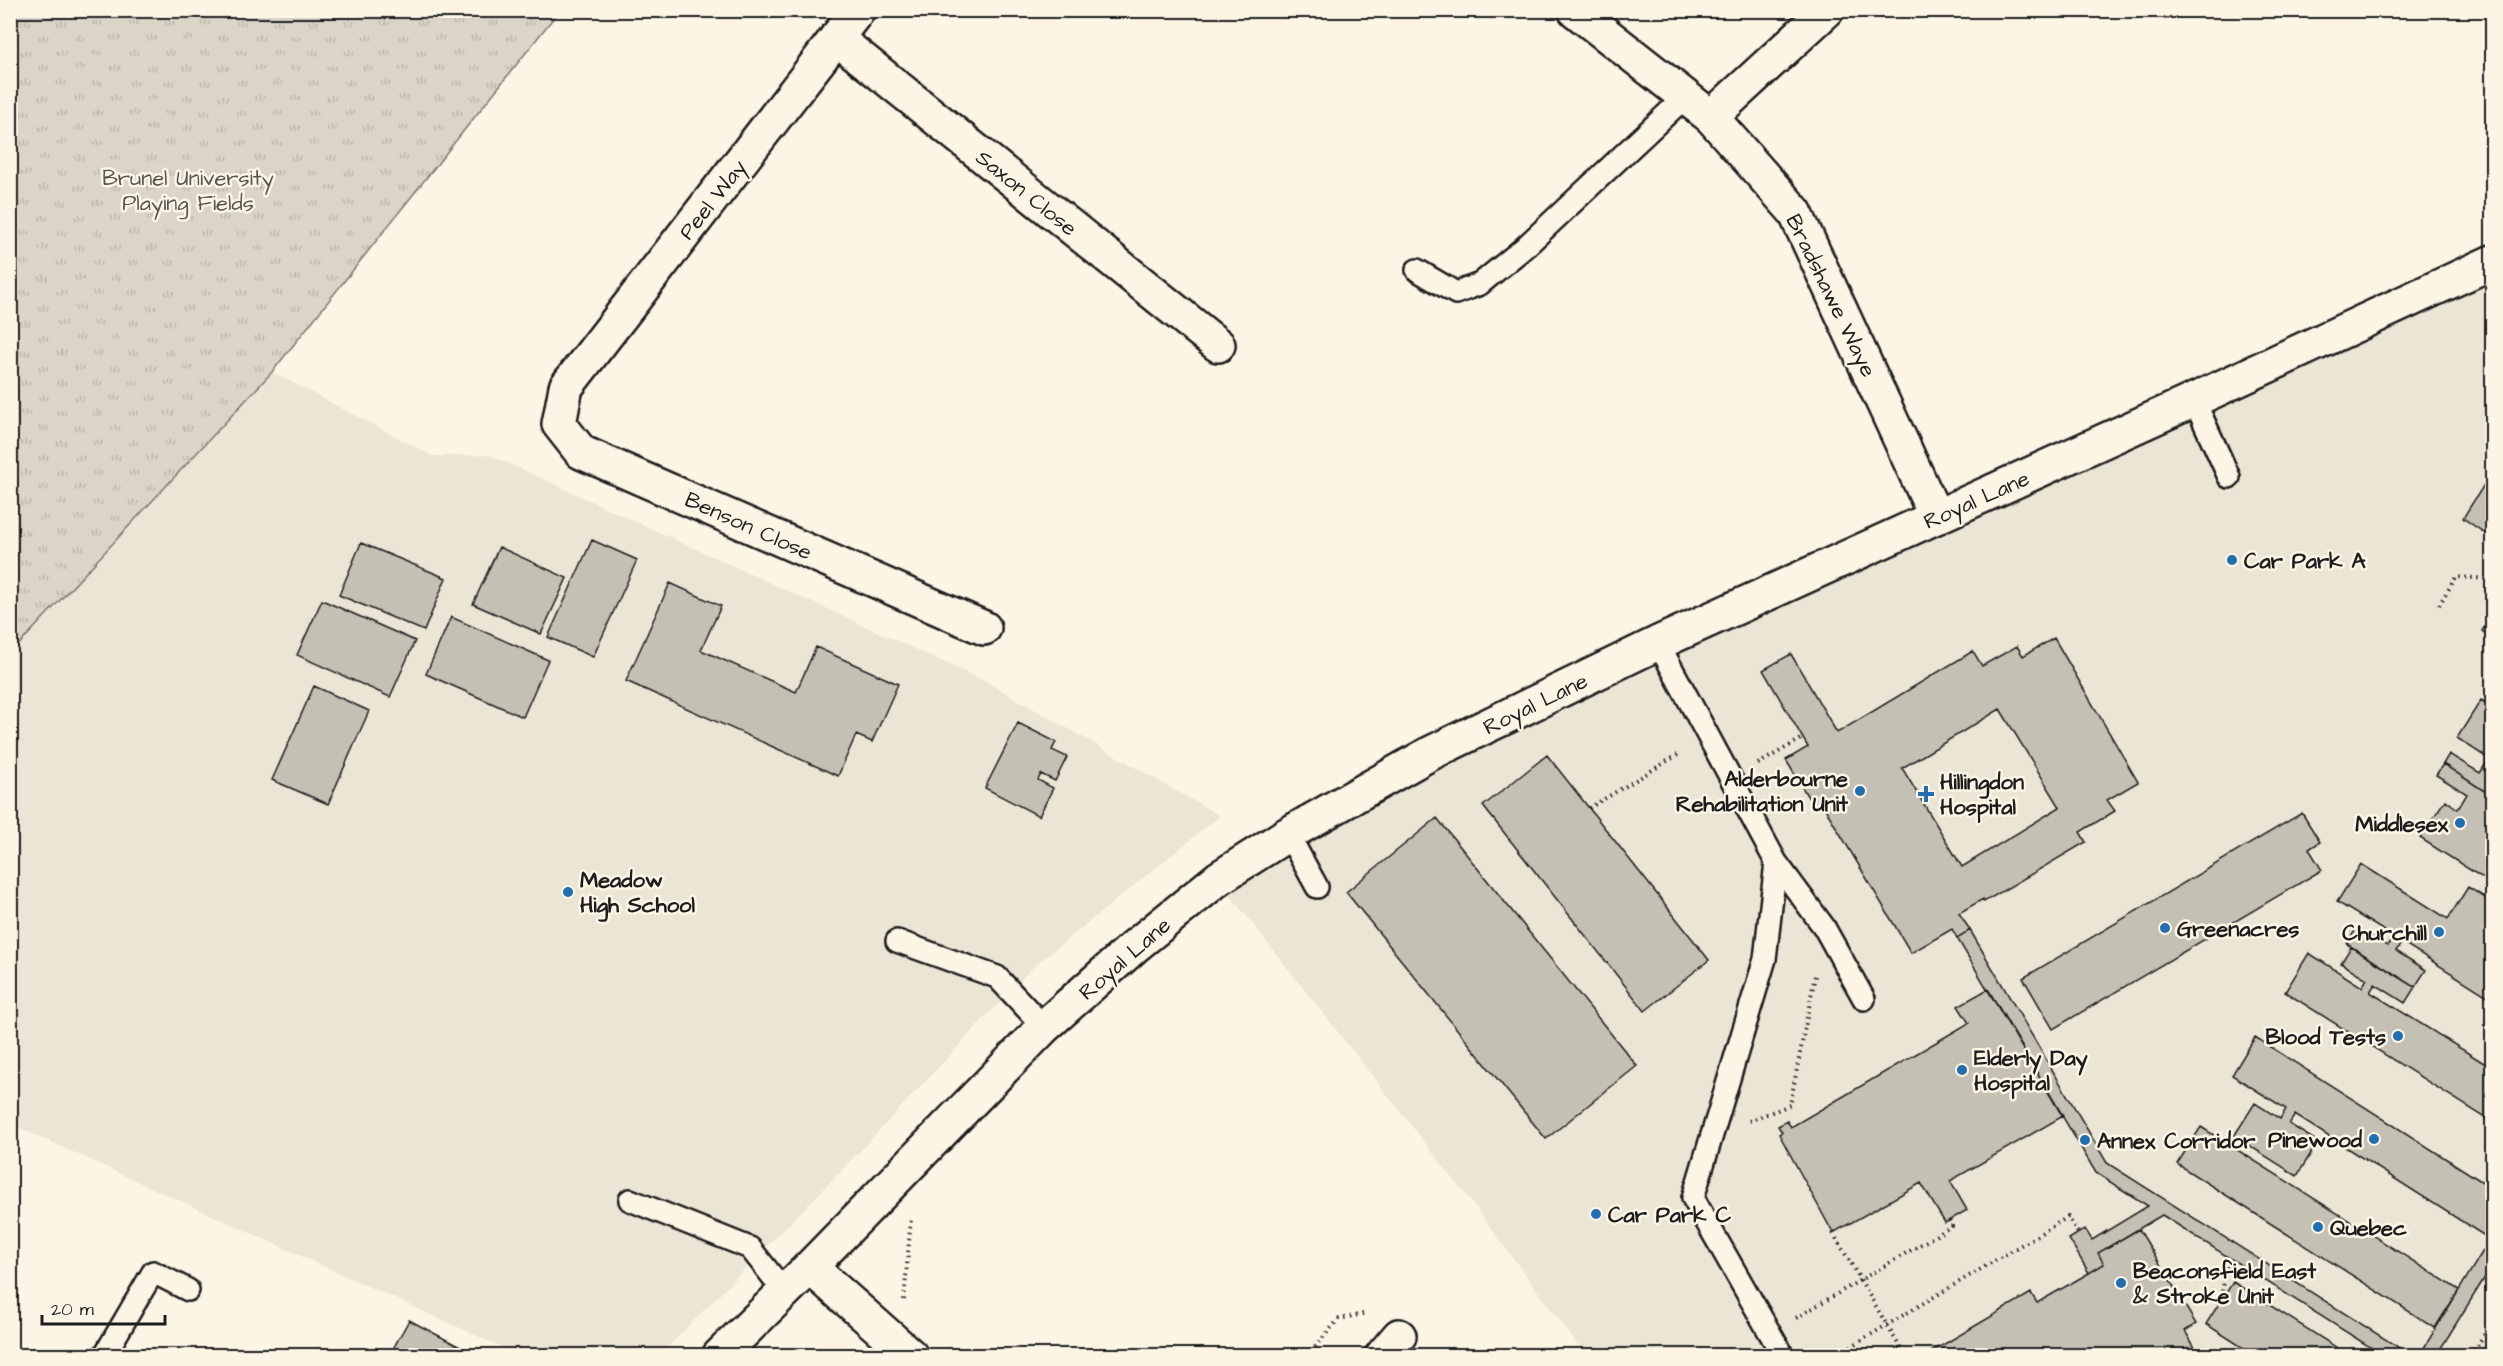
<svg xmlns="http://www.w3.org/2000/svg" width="2503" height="1366" viewBox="0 0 2503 1366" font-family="'Architects Daughter',sans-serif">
  <defs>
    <pattern id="park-tufts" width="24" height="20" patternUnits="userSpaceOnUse" patternTransform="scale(1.5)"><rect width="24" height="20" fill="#dbd5c8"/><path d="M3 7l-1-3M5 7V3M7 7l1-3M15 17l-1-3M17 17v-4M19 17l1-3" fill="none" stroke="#bbb6ab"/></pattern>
  </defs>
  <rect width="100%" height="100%" fill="#fcf5e5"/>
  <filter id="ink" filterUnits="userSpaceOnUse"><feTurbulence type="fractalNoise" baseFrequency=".0167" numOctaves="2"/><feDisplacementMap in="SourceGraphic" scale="12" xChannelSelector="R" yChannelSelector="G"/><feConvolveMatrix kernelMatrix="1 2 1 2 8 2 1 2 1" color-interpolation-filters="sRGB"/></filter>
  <g filter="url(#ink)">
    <path fill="#ebe5d6" d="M2492,262V1355H1585L1470,1200L1233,899L1219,878L1288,834Z
      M272,372L433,456L490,455L985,681L1220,816L1032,968L843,1169L660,1355H519L11,1124L10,653Z"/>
    <path fill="url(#park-tufts)" stroke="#7c7872" stroke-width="1.5" d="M11,10L559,11L272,372L11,653Z"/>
    <path fill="#c4c0b3" stroke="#1c1c1c" stroke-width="1.5" fill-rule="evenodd" d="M2492,472V538L2463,518Z
      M592,540L637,560L593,657L548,637Z
      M361,543L446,578L424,631L339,595Z
      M499,547L567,578L541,634L473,604Z
      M670,583L721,606L701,650L796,692L816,647L898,684L872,742L856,735L838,776L626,681Z
      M322,600L415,641L390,697L297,655Z
      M2492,614V638L2482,631Z
      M451,617L548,660L523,717L426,674Z
      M2054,638L2138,782L2107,800L2115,811L2080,832L2086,842L1984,902L1983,899L1959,913L1970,930L1957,938L1952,929L1911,953L1823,805L1815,809L1786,760L1808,747L1763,670L1791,654L1837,733L1973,651L1982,666L2017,646L2023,656ZM2000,709L2060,807L1962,867L1902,768Z
      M314,686L369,711L328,804L272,780Z
      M2481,700L2492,707V796L2443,764L2449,754L2480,773L2489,759L2457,738Z
      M1018,723L1056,742L1052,750L1067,757L1055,781L1041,774L1038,780L1053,788L1039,816L985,788Z
      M1547,755L1709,960L1645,1011L1483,806Z
      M2443,764L2492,796V818L2487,827L2492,830V884L2420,838L2445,800L2458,809L2467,794L2436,775Z
      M2302,813L2320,842L2309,849L2322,870L2053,1029L2023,978Z
      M1437,818L1637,1066L1546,1139L1346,892Z
      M2361,864L2448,919L2468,887L2492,902V999L2402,942L2396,951L2426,970L2415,987L2347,944L2357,927L2387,946L2394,937L2337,902Z
      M1970,930L2107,1163L2412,1356H2384L2162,1215L2098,1253L2104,1264L2089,1273L2069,1239L2085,1229L2092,1240L2148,1206L2096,1173L1957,938Z
      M2351,947L2415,987L2405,1003L2375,984L2370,992L2492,1068V1122L2285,992L2309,953L2362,987L2367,979L2341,963Z
      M1988,989L2063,1116L1950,1181L1967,1210L1945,1223L1921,1183L1833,1233L1779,1134L1782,1132L1778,1126L1787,1121L1791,1127L1969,1023L1958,1006Z
      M2255,1037L2492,1188V1236L2491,1240L2295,1115L2289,1124L2318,1142L2297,1176L2234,1136L2255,1103L2280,1119L2286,1109L2232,1075Z
      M2201,1127L2459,1290L2435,1328L2177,1164Z
      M2139,1229L2196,1324L2185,1331L2200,1356H1924L2031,1293L2037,1303L2089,1273L2104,1264L2098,1253Z
      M2492,1236V1266L2436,1356H2419Z
      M2233,1282L2350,1356H2256L2206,1324Z
      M409,1320L466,1350L463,1356H389Z
      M2492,1336V1356H2480L2482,1352Z"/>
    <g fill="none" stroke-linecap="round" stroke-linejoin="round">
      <g stroke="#1c1c1c" stroke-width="26">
        <path id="lane" d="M1417,270L1456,293L1480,284L1525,247L1685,97
          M2194,400L2229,477
          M1658,643L1776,862L1765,959L1693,1198L1783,1356
          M1288,834L1317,887
          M1776,862L1824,927L1864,999
          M897,941L997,977L1044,1027
          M630,1200L750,1248L784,1291
          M104,1356L153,1272L188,1290"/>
      </g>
      <g stroke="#1c1c1c" stroke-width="38">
        <path id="street" d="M858,10L566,387L559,424L581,452L984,628
          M1575,10L1711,117L1795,212L1936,517
          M836,38L1218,345
          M1711,117L1827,10
          M810,1267L911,1356
          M1382,1356L1399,1336"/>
      </g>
      <g stroke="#1c1c1c" stroke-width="38">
        <path id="secondary" d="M719,1356L810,1267L1044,1027L1135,946L1219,878L1288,834L1429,754L1658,643L2194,400L2492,262"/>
      </g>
      <path stroke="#1c1c1c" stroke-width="4" stroke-dasharray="1.5 4.5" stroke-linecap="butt" d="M2439,605L2456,577L2492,579
        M1758,764L1803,738
        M1589,808L1681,753
        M1749,1121L1790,1105L1815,976
        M1833,1233L1905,1356
        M904,1300L911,1218
        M2220,1303L2227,1266L2239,1274L2244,1266
        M1796,1318L1952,1226L1949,1220
        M1307,1356L1339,1319L1367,1313
        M1835,1356L2068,1217L2078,1233
        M2471,1356L2492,1322"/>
      <use href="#lane" stroke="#fcf5e5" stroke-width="21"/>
      <use href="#street" stroke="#fcf5e5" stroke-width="33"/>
      <use href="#secondary" stroke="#fcf5e5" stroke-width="33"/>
    </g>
  </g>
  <g fill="#1f6fb2" stroke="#fcf5e5" stroke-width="2">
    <circle cx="2232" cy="560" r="6"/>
    <circle cx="1860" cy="791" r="6"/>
    <path d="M1923 785h6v6h6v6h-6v6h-6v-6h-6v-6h6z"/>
    <circle cx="2460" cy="823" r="6"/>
    <circle cx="568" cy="892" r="6"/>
    <circle cx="2165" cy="928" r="6"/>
    <circle cx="2439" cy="932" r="6"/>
    <circle cx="2398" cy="1036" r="6"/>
    <circle cx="1962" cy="1070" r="6"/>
    <circle cx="2374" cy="1139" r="6"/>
    <circle cx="2085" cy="1140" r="6"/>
    <circle cx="1596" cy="1214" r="6"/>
    <circle cx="2318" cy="1227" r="6"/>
    <circle cx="2121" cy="1283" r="6"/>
  </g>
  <g text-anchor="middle" stroke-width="5" stroke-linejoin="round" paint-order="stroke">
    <g font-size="22" fill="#555450" stroke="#fcf5e5">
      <text x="188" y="185">Brunel University<tspan x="188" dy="25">Playing Fields</tspan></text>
    </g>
    <g font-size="22" fill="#1c1c1c" stroke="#fcf5e5">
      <text transform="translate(1027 192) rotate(39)" y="8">Saxon Close</text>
      <text transform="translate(712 199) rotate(-52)" y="8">Peel Way</text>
      <text transform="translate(1832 295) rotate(64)" y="8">Bradshawe Waye</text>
      <text transform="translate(1976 499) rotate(-24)" y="8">Royal Lane</text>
      <text transform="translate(749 525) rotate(24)" y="8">Benson Close</text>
      <text transform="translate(1535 703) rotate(-26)" y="8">Royal Lane</text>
      <text transform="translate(1124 958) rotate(-41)" y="8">Royal Lane</text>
    </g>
    <g font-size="22" font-weight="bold" fill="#1c1c1c" stroke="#fcf5e5" text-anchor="start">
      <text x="2244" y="568">Car Park A</text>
      <text x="1848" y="786" text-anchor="end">Alderbourne<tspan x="1848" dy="25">Rehabilitation Unit</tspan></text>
      <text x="1940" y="789">Hillingdon<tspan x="1940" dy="25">Hospital</tspan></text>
      <text x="2448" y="831" text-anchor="end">Middlesex</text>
      <text x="580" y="887">Meadow<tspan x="580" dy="25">High School</tspan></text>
      <text x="2177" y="936">Greenacres</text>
      <text x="2427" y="940" text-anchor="end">Churchill</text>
      <text x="2386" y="1044" text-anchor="end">Blood Tests</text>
      <text x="1974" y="1065">Elderly Day<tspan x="1974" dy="25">Hospital</tspan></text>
      <text x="2362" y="1147" text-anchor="end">Pinewood</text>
      <text x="2097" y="1148">Annex Corridor</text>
      <text x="1608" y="1222">Car Park C</text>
      <text x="2330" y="1235">Quebec</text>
      <text x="2133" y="1278">Beaconsfield East<tspan x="2133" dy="25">&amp; Stroke Unit</tspan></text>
    </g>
  </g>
  <rect width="2503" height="1366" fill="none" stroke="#fcf5e5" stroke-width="36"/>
  <rect x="18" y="18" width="2467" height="1330" fill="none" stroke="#1c1c1c" stroke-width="2" filter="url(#ink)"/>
  <path d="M42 1315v9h123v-9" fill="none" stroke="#1c1c1c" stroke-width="3"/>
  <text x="51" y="1315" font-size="18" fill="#1c1c1c" stroke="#fcf5e5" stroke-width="4.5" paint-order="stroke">20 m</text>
</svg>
